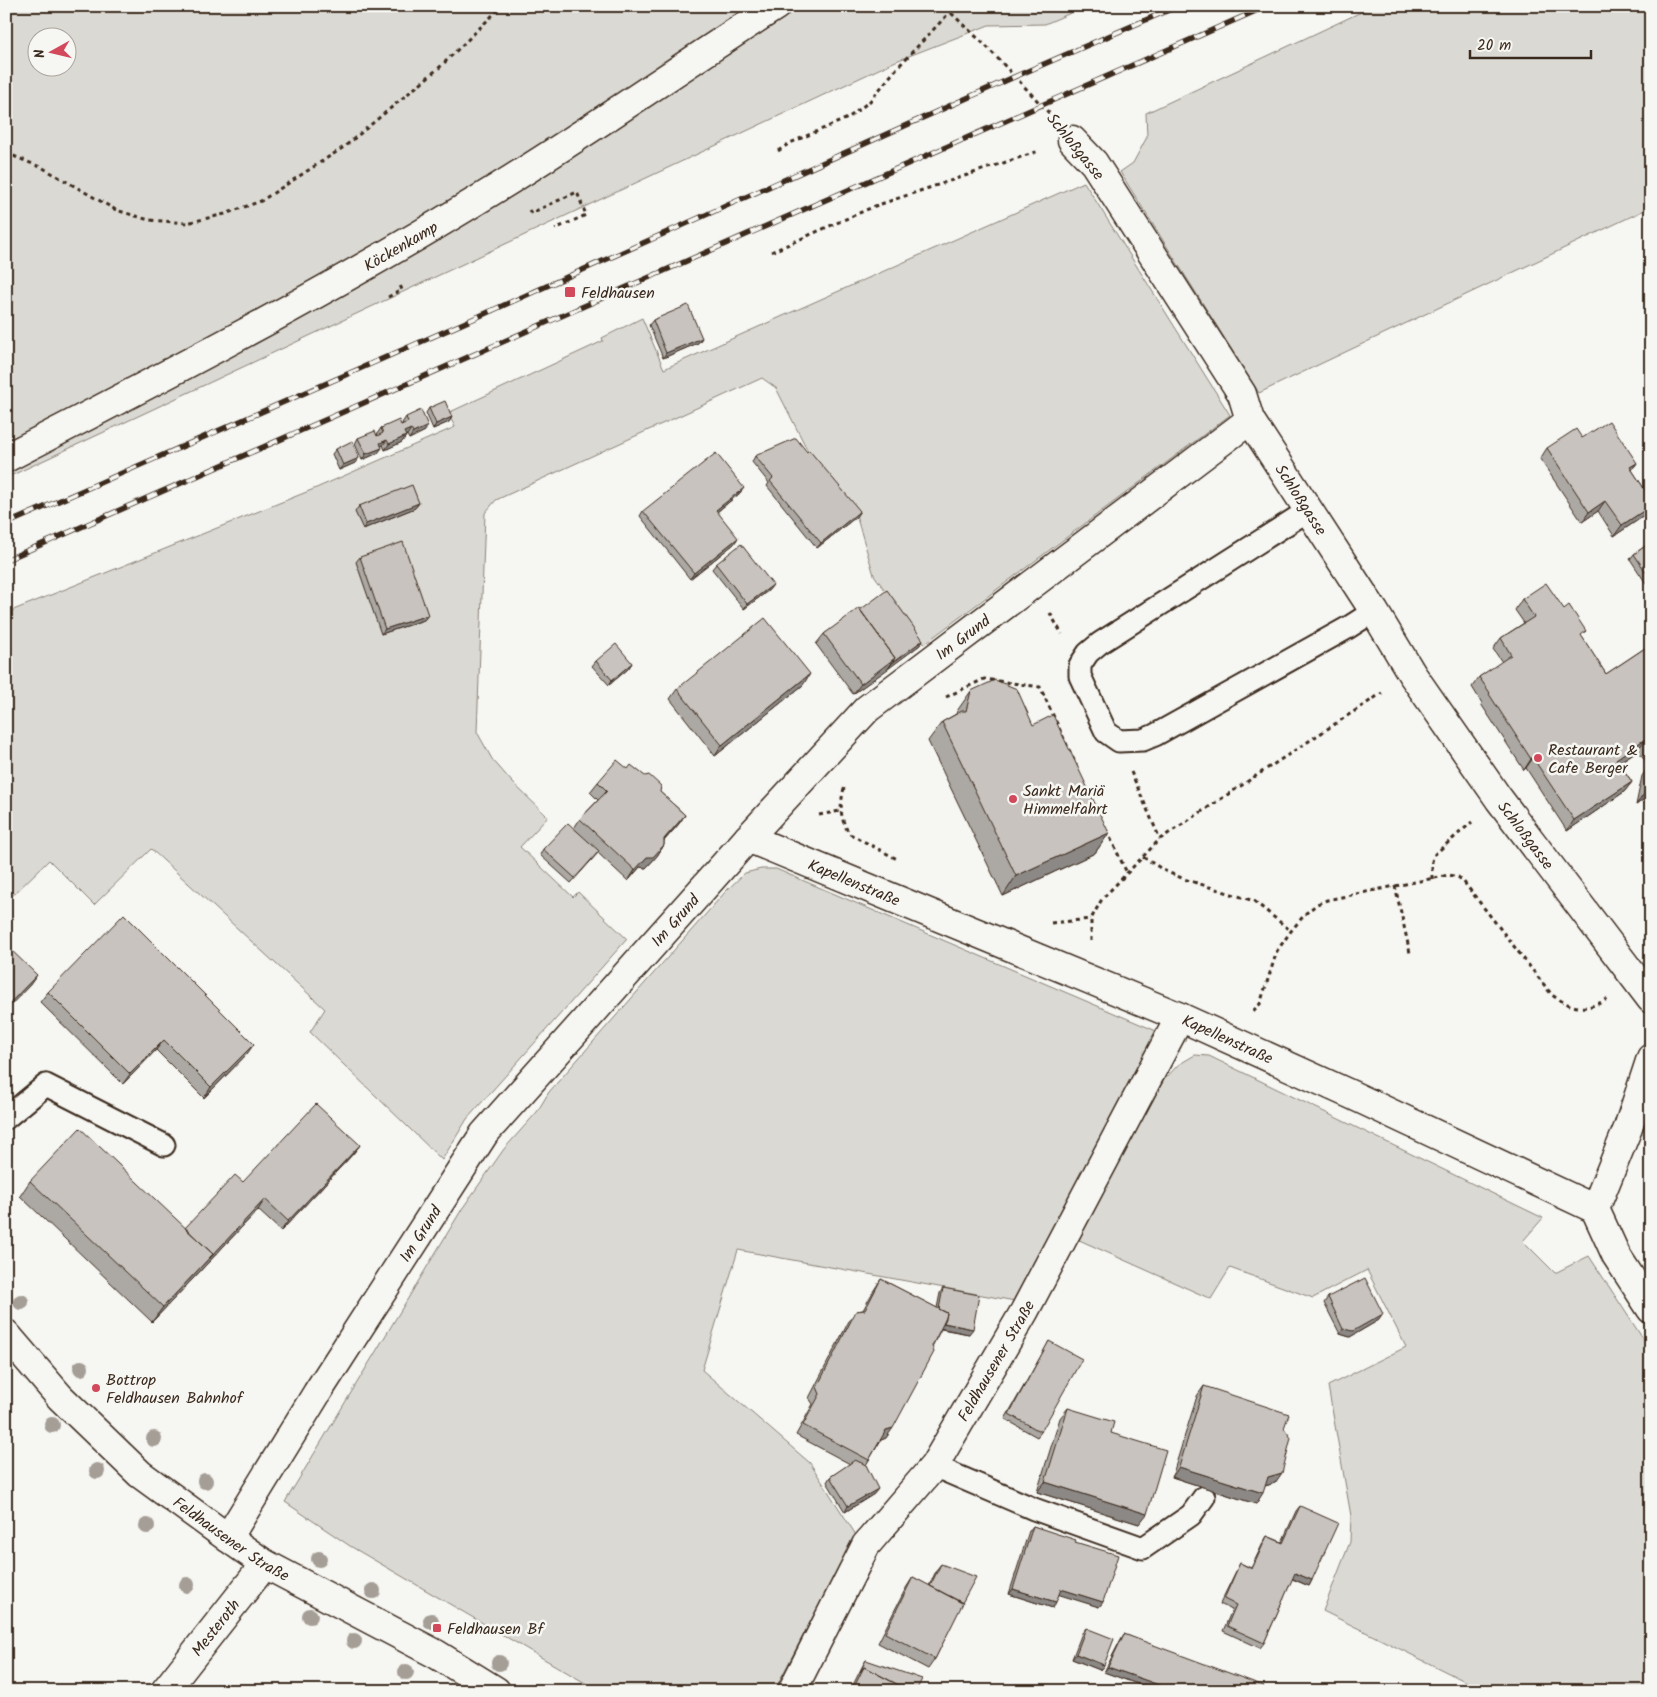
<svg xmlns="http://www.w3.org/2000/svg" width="1657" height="1697" viewBox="0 0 1657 1697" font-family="Kalam,sans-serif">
  <rect width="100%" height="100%" fill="#f6f6f2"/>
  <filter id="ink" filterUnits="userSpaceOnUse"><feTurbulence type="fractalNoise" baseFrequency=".02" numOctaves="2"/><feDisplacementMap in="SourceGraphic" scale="10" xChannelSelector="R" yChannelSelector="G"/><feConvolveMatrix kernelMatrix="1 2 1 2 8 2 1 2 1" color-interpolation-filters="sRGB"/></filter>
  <g filter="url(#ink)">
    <path fill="#dad9d3" stroke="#8a8278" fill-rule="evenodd" d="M6,6H1087L1045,24L989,25L896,61L6,478ZM38,38H68V68H38Z
      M1374,6H1651V207L1259,393L1120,172L1133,163L1147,137L1146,113Z
      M1084,182L1230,415L924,644L874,575L856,515L811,457L776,388L762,378L496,500L485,513L477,732L492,759L512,782L548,817L520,847L573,897L578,892L627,939L467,1119L442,1160L310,1032L325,1009L151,849L94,905L49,860L6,902V613L314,489L455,427L448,413L603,341L602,338L642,318L664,369Z
      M761,869H776L1161,1033L1015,1301L738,1250L702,1370L810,1463L856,1535L774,1691H599L350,1546L285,1502L462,1209L504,1149L537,1112L549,1092L727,890L745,873Z
      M1195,1055L1209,1056L1543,1218L1523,1241L1555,1273L1589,1256L1651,1351V1691H1485L1323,1611L1350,1542L1351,1516L1328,1386L1406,1347L1367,1270L1313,1298L1230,1268L1211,1299L1077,1239L1164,1080L1178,1065Z"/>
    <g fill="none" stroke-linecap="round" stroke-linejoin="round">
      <g stroke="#3b2a1e" stroke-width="25">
        <path id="lane" d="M1309,510L1100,643L1088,653L1080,665V676L1106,732L1119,741L1143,740L1155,735L1349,627L1374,611
          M6,1118L46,1085L164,1145
          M934,1466L1034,1509L1143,1548L1191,1515L1204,1497"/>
      </g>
      <g stroke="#3b2a1e" stroke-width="31">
        <g id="street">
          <path id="s1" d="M1072,140L1094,163L1242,394L1250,420L1374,611L1412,674L1499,799L1651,999"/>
          <path id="s2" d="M6,458C163,377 320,296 471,204C575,142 674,71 776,6"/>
          <path id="s3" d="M748,838L1180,1017L1352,1095L1595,1209L1616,1255L1651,1309"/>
          <path d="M1595,1209L1628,1128L1651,1058"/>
          <path id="s4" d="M6,1334L60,1397L140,1474L228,1538L265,1564L436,1654L496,1691"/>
          <path id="s5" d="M228,1538L317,1393L484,1134L748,838L867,709L1250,420"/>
          <path id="s6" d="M165,1691L265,1564"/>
          <path id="s7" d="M792,1691L866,1545L934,1466L1024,1312L1180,1017"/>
        </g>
      </g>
      <path stroke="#3b2a1e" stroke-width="3" stroke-dasharray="4 4" stroke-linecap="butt" d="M948,6L950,12L986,46L1050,114
        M778,151L790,143L848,118L870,101L897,68L950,12
        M6,153L43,168L116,210L149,220L187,223L225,214L261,201L344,147L440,67L502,6
        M529,210L531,213L577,192L586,215L555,229
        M771,252L875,206L1039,151
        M388,297L402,290L400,285
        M1050,613L1062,634
        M946,697L984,679L1040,687L1078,769
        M1131,772L1160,839
        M844,788C840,805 839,819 850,834L897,859
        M819,815L840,811
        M1107,831L1127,873
        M1143,857L1165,871L1184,879L1254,901L1291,931
        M1432,879V861L1435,854L1472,822
        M1395,886L1410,953
        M1051,923L1091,919
        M1091,941V919L1102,899L1160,839L1382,693
        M1253,1011L1260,1004L1277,951L1291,931L1305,914L1317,904L1327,900L1449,875L1458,877L1463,881L1552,995C1572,1009 1586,1012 1607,999"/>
      <use href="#lane" stroke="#f6f6f2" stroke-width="21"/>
      <use href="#street" stroke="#f6f6f2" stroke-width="28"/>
      <g stroke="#3b2a1e" stroke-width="5.5">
        <path id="rail" d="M6,524L482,315L1014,77L1178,6
          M6,560L1267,6"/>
      </g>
      <use href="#rail" stroke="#f6f6f2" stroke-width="4" stroke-dasharray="11" stroke-linecap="butt"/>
    </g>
    <g fill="#a59e96">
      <circle cx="21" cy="1302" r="8"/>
      <circle cx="81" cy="1368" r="8"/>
      <circle cx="52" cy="1425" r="8"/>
      <circle cx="154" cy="1439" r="8"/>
      <circle cx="97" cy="1471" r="8"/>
      <circle cx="205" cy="1481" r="8"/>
      <circle cx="147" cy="1526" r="8"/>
      <circle cx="319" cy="1559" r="8"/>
      <circle cx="187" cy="1585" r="8"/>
      <circle cx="373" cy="1591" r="8"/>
      <circle cx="310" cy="1616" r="8"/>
      <circle cx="431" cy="1621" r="8"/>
      <circle cx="354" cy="1641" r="8"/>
      <circle cx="499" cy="1663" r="8"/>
      <circle cx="406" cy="1672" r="8"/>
    </g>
    <path fill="#aca8a3" stroke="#3b2a1e" d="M653,320L702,338L698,343L663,358L649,325Z
      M429,408L452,417L449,422L433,429L426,413Z
      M406,417L425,431L409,439L407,435H406V436L402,442L385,450L383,445L381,446L378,453L362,460L355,444L358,438L377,436L378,435L377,434L381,428L403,424L402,423Z
      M1582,438L1637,463L1632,470L1651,499V509L1647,514L1614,536L1598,511L1582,522L1540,459L1547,448Z
      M336,449L355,463L339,470L332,454Z
      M755,456L856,517L817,548L767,486L769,483L752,462Z
      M740,493L717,512L734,544L690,579L640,516L643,511Z
      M419,503L415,508L363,529L355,512L359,506Z
      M1651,542V591L1630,559L1634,554Z
      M360,557L428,615L424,620L381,634L356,562Z
      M716,564L769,590L744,609L712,569Z
      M1522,599L1582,637L1606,674L1651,644V812L1643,800L1636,805L1642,776L1649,766L1638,750L1619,763L1632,782L1624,792L1567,831L1526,768L1524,770L1481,704L1482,703L1472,687L1479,677L1502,662L1493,649L1501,638L1524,623L1515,610Z
      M860,610L923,640L920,645L853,694L816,644L824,634Z
      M596,661L632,663L628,669L609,685L592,666Z
      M803,685L715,756L670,699L677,689Z
      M971,691L1033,725L1109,833L1095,853L1003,896L928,741L942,722L956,714L957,711Z
      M628,769L660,792L685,815L678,825L664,841V845L657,856L646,868L640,867L628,881L598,853L571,883L540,855L543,849L574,828L580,819L598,800L590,792L598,782Z
      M48,992L247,1054L204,1098L156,1050L123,1084L40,1002Z
      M360,1145L352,1155L281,1231L258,1210L152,1322L20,1196L30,1181L185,1228L243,1182Z
      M881,1279L937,1308L940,1293L943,1288L969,1334L941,1329L886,1438L881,1440L866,1465L874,1494L845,1512L827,1482L830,1477L850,1464L796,1435L813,1404L809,1398L849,1321L856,1311L863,1310L874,1290Z
      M1328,1297L1379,1320L1350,1337L1340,1334L1324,1303Z
      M1049,1341L1041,1432L1037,1437L1005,1419L1046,1347Z
      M1204,1386L1284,1428L1275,1483L1265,1486L1256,1504L1172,1477L1197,1396Z
      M1068,1408L1111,1433L1139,1524L1037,1492L1060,1418Z
      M1300,1506L1312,1580L1309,1586L1292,1579L1264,1643L1260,1648L1223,1631L1232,1610L1220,1604L1237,1569L1240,1563L1251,1568L1264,1541L1267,1536L1282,1542L1296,1511Z
      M1033,1526L1075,1542L1103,1602L1099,1607L1059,1594L1053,1608L1009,1594L1029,1531Z
      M941,1564L962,1603L935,1659L928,1669L878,1643L906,1588L913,1577L929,1586L937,1569Z
      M1086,1628L1104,1665L1100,1670L1072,1659L1082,1633Z
      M1124,1634L1261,1691H1157L1104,1672L1121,1639Z
      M866,1660L916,1691H850L863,1665Z"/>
    <path fill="#8c8885" stroke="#3b2a1e" d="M702,338L698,343L663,358L666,353Z
      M452,417L449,422L433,429L436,424Z
      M428,426L425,431L409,439L413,433Z
      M411,429L407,435L400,438L404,432Z
      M406,436L402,442L385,450L389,444Z
      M387,440L383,445L376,448L380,443Z
      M382,448L378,453L362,460L366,454Z
      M359,458L355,463L339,470L343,465Z
      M1637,463L1629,473L1630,467Z
      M744,488L740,493L712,516L716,510Z
      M1605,501L1598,511L1582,522L1589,512Z
      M419,503L415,508L363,529L366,524Z
      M1651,506V509L1647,514L1614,536L1622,525Z
      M860,511L856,517L817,548L821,543Z
      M738,538L734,544L690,579L694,573Z
      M773,585L769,590L744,609L747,604Z
      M428,615L424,620L381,634L385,629Z
      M923,640L920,645L888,669L892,663Z
      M895,658L888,669L853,694L861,684Z
      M632,663L628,669L609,685L612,680Z
      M810,674L803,685L715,756L722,745Z
      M1645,739L1638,750L1609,769L1616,759Z
      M1533,758L1526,768L1524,770L1531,759Z
      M1632,782L1624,792L1567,831L1574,820Z
      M1650,790L1643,800L1636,805L1644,794Z
      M685,815L678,825L656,849L664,839Z
      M1109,833L1095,853L1003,896L1016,876Z
      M664,845L657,856L646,868L640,867L628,881L635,870L647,857Z
      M37,975L30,985L6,1010V1007Z
      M164,1040L156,1050L123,1084L130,1074Z
      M254,1044L247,1054L204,1098L211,1087Z
      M360,1145L352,1155L281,1231L288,1221Z
      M265,1199L258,1210L152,1322L163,1307Z
      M1383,1314L1379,1320L1350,1337L1340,1334L1343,1329Z
      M943,1323L973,1329L969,1334L939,1328Z
      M893,1428L886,1438L879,1441L886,1430Z
      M1179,1467L1263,1493L1256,1504L1172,1477Z
      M1282,1473L1275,1483L1261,1487L1268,1477Z
      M1045,1482L1147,1514L1139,1524L1037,1492Z
      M878,1489L874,1494L845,1512L848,1506Z
      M1295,1573L1312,1580L1309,1586L1291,1578Z
      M1013,1589L1056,1602L1053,1608L1009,1594Z
      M1061,1589L1103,1602L1099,1607L1057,1594Z
      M1076,1654L1104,1665L1100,1670L1072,1659Z
      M1108,1667L1176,1691H1157L1104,1672Z"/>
    <path fill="#c8c3be" stroke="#3b2a1e" d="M688,305L702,338L666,353L653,320Z
      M445,401L452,417L436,424L429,408Z
      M421,410L428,426L413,433L411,429L404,432L406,436L389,444L387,440L380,443L382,448L366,454L358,438L375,431L377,436L383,433L381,428L399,420L401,425L408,422L406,417Z
      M1609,421L1637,463L1630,467L1651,499V506L1622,525L1605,501L1589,512L1547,448L1576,429L1582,438Z
      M796,438L807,452L809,450L860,511L821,543L770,481L773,478L755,456Z
      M352,441L359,458L343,465L336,449Z
      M716,453L744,488L716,510L738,538L694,573L643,511Z
      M412,485L419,503L366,524L359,506Z
      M403,542L428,615L385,629L360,557Z
      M1651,542V580L1634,554Z
      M741,544L773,585L747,604L716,564Z
      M1546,583L1564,609L1569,605L1586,631L1581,635L1606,674L1651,644V717L1649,718L1651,720V747L1645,739L1616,759L1632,782L1574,820L1533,758L1531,759L1489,694L1490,693L1479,677L1511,655L1501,638L1534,617L1522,599Z
      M887,590L923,640L892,663L895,658L860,610Z
      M859,608L895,658L861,684L824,634Z
      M765,618L810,674L722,745L677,689Z
      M616,644L632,663L612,680L596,661Z
      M995,680L1017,689L1033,725L1053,715L1109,833L1016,876L942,722L962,711H966L971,691Z
      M617,760L628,769L631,765L645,776L649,775L661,786L660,792L685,815L664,839V845L653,857H647L635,870L580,819L607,791L598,782Z
      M1651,765V791L1650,790L1644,794L1649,766Z
      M568,823L599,851L575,878L543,849Z
      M124,914L254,1044L211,1087L164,1040L130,1074L48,992Z
      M6,945L37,975L6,1007Z
      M316,1104L360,1145L288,1221L265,1199L209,1259L213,1254L185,1228L235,1175L243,1182Z
      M80,1128L213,1254L163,1307L30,1181Z
      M1365,1278L1383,1314L1353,1331L1343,1329L1328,1297Z
      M881,1279L947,1313L946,1318L932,1346L934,1352L893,1428L886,1430L869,1460L803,1425L820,1394L817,1387L856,1311L865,1310Z
      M943,1288L979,1295L973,1329L944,1323L946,1318L947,1313L939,1309Z
      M1049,1341L1082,1359L1041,1432L1009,1414Z
      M1204,1386L1289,1414L1284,1428L1291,1438L1282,1473L1268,1477L1263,1493L1179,1467Z
      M1068,1408L1114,1422L1111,1433L1166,1450L1147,1514L1045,1482Z
      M855,1460L866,1465L878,1489L848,1506L830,1477Z
      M1300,1506L1338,1523L1312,1580L1295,1573L1264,1643L1227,1626L1236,1605L1224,1599L1240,1563L1252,1569L1267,1536L1283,1543Z
      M1033,1526L1076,1540L1075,1542L1118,1555L1103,1602L1061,1589L1056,1602L1013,1589Z
      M941,1564L976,1577L962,1603L930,1586Z
      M913,1577L963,1603L935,1659L885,1633Z
      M1086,1628L1114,1639L1104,1665L1076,1654Z
      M1124,1634L1264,1686L1261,1691H1176L1108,1667Z
      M866,1660L922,1679L916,1691H910L864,1667L860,1672Z
      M864,1667L910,1691H852Z"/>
  </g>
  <g fill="#d1495b" stroke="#f6f6f2" stroke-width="2">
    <rect x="564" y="286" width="12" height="12" rx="2.5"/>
    <circle cx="1538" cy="758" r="5"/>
    <circle cx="1013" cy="799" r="5"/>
    <circle cx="96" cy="1388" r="5"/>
    <rect x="432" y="1623" width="10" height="10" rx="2.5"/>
  </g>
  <g text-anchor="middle" stroke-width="5" stroke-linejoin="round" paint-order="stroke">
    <g font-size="16" fill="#3b2a1e" stroke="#f6f6f2">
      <text transform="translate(1076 146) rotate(51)" y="6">Schloßgasse</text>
      <text dy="6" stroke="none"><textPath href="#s2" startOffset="448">Köckenkamp</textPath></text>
      <text dy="6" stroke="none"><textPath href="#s1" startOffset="428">Schloßgasse</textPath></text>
      <text dy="6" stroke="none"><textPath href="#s5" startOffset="1170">Im Grund</textPath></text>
      <text dy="6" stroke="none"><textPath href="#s1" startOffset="832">Schloßgasse</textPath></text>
      <text dy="6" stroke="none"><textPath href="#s3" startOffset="115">Kapellenstraße</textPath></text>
      <text dy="6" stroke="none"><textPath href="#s5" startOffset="765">Im Grund</textPath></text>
      <text dy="6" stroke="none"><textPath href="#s3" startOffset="520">Kapellenstraße</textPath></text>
      <text dy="6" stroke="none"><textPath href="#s5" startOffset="360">Im Grund</textPath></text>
      <text dy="6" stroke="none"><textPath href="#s7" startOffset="390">Feldhausener Straße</textPath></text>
      <text dy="6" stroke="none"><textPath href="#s4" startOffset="306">Feldhausener Straße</textPath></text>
      <text dy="6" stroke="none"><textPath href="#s6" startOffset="81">Mesteroth</textPath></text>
    </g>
    <g font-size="16" fill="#3b2a1e" stroke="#f6f6f2" text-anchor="start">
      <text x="581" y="298">Feldhausen</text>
      <text x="1548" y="755">Restaurant &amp;<tspan x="1548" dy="18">Cafe Berger</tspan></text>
      <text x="1023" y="796">Sankt Mariä<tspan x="1023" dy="18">Himmelfahrt</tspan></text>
      <text x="106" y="1385">Bottrop<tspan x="106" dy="18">Feldhausen Bahnhof</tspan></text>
      <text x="447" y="1634">Feldhausen Bf</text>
    </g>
  </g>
  <rect width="1657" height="1697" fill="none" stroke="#f6f6f2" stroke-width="25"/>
  <rect x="12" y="12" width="1632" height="1672" fill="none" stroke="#3b2a1e" stroke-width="2" filter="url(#ink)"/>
  <g transform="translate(52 52) rotate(262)"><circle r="24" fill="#f6f6f2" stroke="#aba49d"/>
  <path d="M0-4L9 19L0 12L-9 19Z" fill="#d1495b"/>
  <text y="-8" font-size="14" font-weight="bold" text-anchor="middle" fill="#3b2a1e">N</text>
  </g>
  <path d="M1470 50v8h121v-8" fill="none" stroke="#3b2a1e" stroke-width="2.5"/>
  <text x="1477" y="50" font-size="15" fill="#3b2a1e" stroke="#f6f6f2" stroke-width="4" paint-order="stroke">20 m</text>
</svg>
